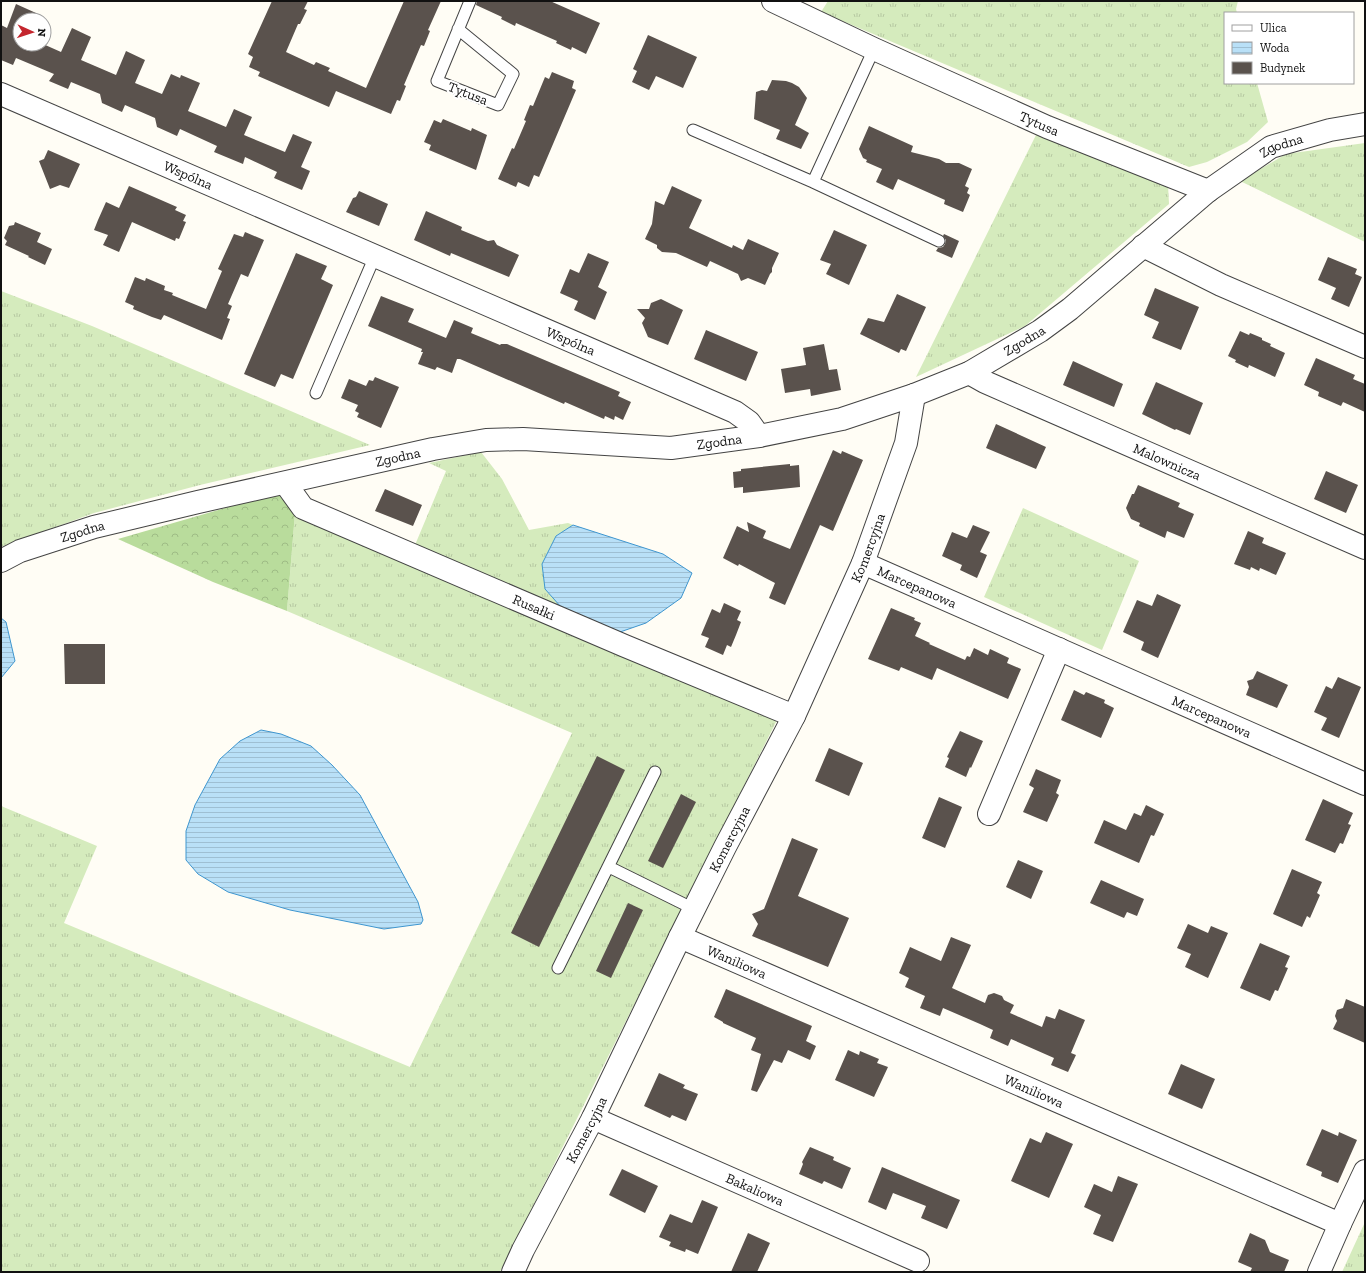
<svg xmlns="http://www.w3.org/2000/svg" width="1366" height="1273" viewBox="0 0 1366 1273" font-family="'Zilla Slab',serif">
  <defs>
    <pattern id="grass-tufts" width="24" height="20" patternUnits="userSpaceOnUse"><rect width="24" height="20" fill="#d5ebbd"/><path d="M3 7l-1-3M5 7V3M7 7l1-3M15 17l-1-3M17 17v-4M19 17l1-3" fill="none" stroke="#b6c8a1"/></pattern>
    <pattern id="forest-crowns" width="20" height="18" patternUnits="userSpaceOnUse"><rect width="20" height="18" fill="#b9dc9c"/><path d="M2 6a3 3 0 1 1 6 0M12 15a3 3 0 1 1 6 0" fill="none" stroke="#9ebc85"/></pattern>
    <pattern id="water-rules" width="6" height="5" patternUnits="userSpaceOnUse"><rect width="6" height="5" fill="#b9e0f7"/><path d="M0 2.5h6" fill="none" stroke="#9ebfd3"/></pattern>
  </defs>
  <rect width="100%" height="100%" fill="#fffdf5"/>
  <path fill="url(#grass-tufts)" d="M828,1H1238L1236,9L1237,13H1225V83H1257L1268,122L1247,142L1207,162L1189,167L821,12Z
    M1036,135L1168,185L1169,204L1025,326L916,377Z
    M1365,143V242L1240,181L1286,154Z
    M1,291L92,326L370,445L200,485L94,513L1,547Z
    M481,452L502,479L529,530L568,523L573,525L556,536L545,589L561,607L415,545L446,471L429,463Z
    M1023,508L1139,561L1102,650L984,597Z
    M295,513L777,720L500,1272H1V806L97,846L64,923L410,1067L572,733L287,611Z
    M1365,1222V1272H1342Z"/>
  <path fill="url(#forest-crowns)" d="M277,493L295,513L287,611L213,582L118,539Z"/>
  <path fill="url(#water-rules)" stroke="#3f96cf" d="M573,525L663,554L692,573L681,598L646,623L620,632L561,607L545,589L542,564L556,536Z
    M1,618L6,622L15,661L1,678Z
    M261,730L281,734L311,746L332,765L360,795L418,902L423,920L421,924L384,929L290,910L228,892L198,874L186,860V831L195,805L220,759L240,741Z"/>
  <path fill="#5a524d" d="M272,1H308L304,9L307,10L300,24H298L286,52L314,65L316,62L330,68L328,71L366,88L404,1H441L428,30L430,31L424,46L421,45L404,85L406,86L400,101L397,100L391,114L336,91L329,107L258,76L260,72L249,67L253,57L248,54Z
    M477,1H550L600,23L586,54L572,47L571,50L556,43L557,41L516,23L515,26L501,19L502,17L476,5Z
    M16,4L36,13L33,20H20V44H43L61,52L72,28L91,37L81,60L116,75L126,51L145,60L135,83L162,94L171,74L180,78L181,75L200,83L188,111L226,127L234,109L252,117L244,135L285,152L293,134L312,142L301,167L310,171L302,190L274,178L277,172L245,157L243,164L214,152L217,146L180,129L177,136L157,127L155,118L125,105L122,112L102,103L100,94L71,82L68,89L49,81L54,74L16,58L13,65L1,60V25L7,28Z
    M648,35L697,57L683,88L656,76L649,90L632,82L637,71L633,69Z
    M552,72L574,81L572,88L576,90L539,177L534,175L529,187L518,182L516,187L498,179L512,148L514,149L526,121L524,120L530,105L533,106L545,77L549,79Z
    M772,80L786,81L792,83L799,87L807,98L795,125L809,133L801,149L776,139L780,130L754,119L756,92L762,90L767,91Z
    M443,119L471,131L472,128L487,135L476,170L429,150L431,145L424,142L434,120L441,123Z
    M869,126L913,146L911,152L939,159L946,163H959L972,169L965,186L969,188L967,193L970,195L963,212L944,204L945,200L898,179L893,190L876,182L882,169L866,162L867,160L863,158L859,149Z
    M48,150L80,164L69,188L60,185L50,189L39,161L44,159Z
    M129,186L177,207L175,210L186,215L183,221L186,222L179,239L176,238L175,241L132,222L119,252L103,245L108,235L94,230L98,220L106,202L119,208Z
    M672,186L702,200L689,228L732,248L733,245L743,250L748,239L779,253L772,268V272L770,274L765,285L748,278L741,281L738,274L710,261L707,267L676,253L662,252L657,248V245L645,239L652,224L655,201L664,205Z
    M359,191L388,204L379,226L346,212L353,198L356,197Z
    M426,211L462,227L461,230L488,241L494,240L497,245L519,255L509,277L451,253L450,256L414,240Z
    M15,222L41,233L37,242L52,249L45,265L28,257L29,256L5,245L7,241L4,238L9,226L14,225Z
    M834,230L867,245L849,285L826,274L831,264L820,260Z
    M245,232L264,240L248,277L241,274L228,304L232,306L227,318L230,319L222,340L164,315L161,320L152,317L133,309L134,306L125,302L135,277L145,281L146,278L165,286L164,290L173,293L172,295L206,309L222,271L218,269L234,234L243,237Z
    M944,234L959,241L952,258L936,251L938,248L943,247L945,244L946,240L943,236Z
    M296,253L327,266L321,279L333,285L293,379L281,374L275,387L244,374Z
    M588,253L609,262L598,287L607,292L595,320L574,310L578,301L560,293L570,269L579,273Z
    M1328,257L1357,269L1355,274L1362,277L1349,307L1331,299L1336,288L1318,280Z
    M1155,288L1199,307L1181,350L1152,338L1159,322L1144,315Z
    M897,294L926,307L906,351L901,349L899,353L860,334L868,318L884,322Z
    M381,296L414,309L408,322L446,338L454,320L473,328L471,333L500,345L501,344H507L620,392L618,396L631,402L623,420L615,416L614,420L605,416L604,419L565,402L564,404L460,359H457L452,373L437,367L435,370L418,364L423,352H421L422,349L368,326Z
    M661,299L683,310L668,345L648,337L642,323L645,318L637,309H649L651,303Z
    M706,330L758,352L746,381L694,359Z
    M1240,331L1249,335L1250,333L1262,338V340L1271,344L1270,346L1285,353L1275,377L1249,365L1248,368L1235,362L1236,360L1228,356Z
    M824,344L829,370L837,369L841,390L811,396L810,389L785,393L781,369L806,365L803,348Z
    M1316,358L1355,375L1353,379L1365,384V412L1343,402L1341,406L1318,396L1319,392L1304,385Z
    M1073,361L1123,384L1114,407L1063,385Z
    M375,377L399,387L381,428L357,417L359,413L355,411L358,405L341,398L349,379L366,386L369,380L373,381Z
    M1156,382L1203,403L1190,435L1176,429L1175,430L1142,414Z
    M996,424L1046,447L1036,469L986,448Z
    M833,450L841,454L842,451L863,460L833,531L820,525L785,605L769,598L775,583L739,564L738,566L723,558L737,526L749,532L747,522L766,531L763,538L790,549Z
    M790,464V466L799,465L800,487L743,493V487L734,488L733,472L741,471V469Z
    M1326,471L1358,485L1346,513L1314,499Z
    M1138,485L1180,503L1178,507L1194,514L1184,538L1167,531L1165,538L1139,526L1140,523L1131,519L1126,508L1132,494H1134Z
    M385,489L422,505L413,526L375,511Z
    M973,525L990,532L980,552L987,555L977,578L960,570L962,565L942,556L952,532L967,538Z
    M1248,531L1264,538L1262,543L1286,553L1276,575L1260,568L1259,571L1251,567L1250,570L1234,564Z
    M1157,594L1181,605L1158,658L1141,650L1144,642L1123,632L1137,600L1152,606Z
    M724,603L741,611L737,620L741,622L736,635L731,647L727,645L723,655L705,647L709,638L701,635L712,609L720,613Z
    M891,608L915,618L914,620L921,623L915,636L930,643L929,644L965,660L967,656L970,657L974,648L988,655L990,649L1009,658L1007,663L1021,669L1008,699L937,668L932,680L901,667L899,671L868,659Z
    M64,644H105V684H65Z
    M1257,671L1288,685L1277,708L1246,695L1249,687L1247,681L1253,679Z
    M1338,677L1361,687L1339,738L1321,730L1327,718L1314,712L1326,686L1332,689Z
    M1074,690L1084,695L1086,692L1105,700L1104,703L1114,708L1101,738L1061,720Z
    M960,731L983,741L971,768L970,767L966,777L945,767L949,758L947,757Z
    M829,748L863,763L849,796L815,781Z
    M597,756L625,770L539,947L511,933Z
    M1036,769L1061,780L1056,793L1059,795L1047,822L1023,812L1034,788L1029,785Z
    M681,794L696,802L663,868L648,861Z
    M939,797L962,807L945,848L922,838Z
    M1323,799L1353,813L1348,824L1351,825L1347,834L1343,844L1340,843L1335,853L1305,840Z
    M1146,805L1164,814L1154,836L1151,835L1139,863L1094,843L1104,820L1126,830L1134,813L1141,816Z
    M792,838L818,849L798,896L849,918L828,967L752,936L758,924L752,914L764,909Z
    M1018,860L1043,871L1031,899L1006,887Z
    M1292,869L1322,882L1317,893L1320,895L1310,918L1307,916L1302,927L1273,914Z
    M1101,880L1144,899L1137,916L1127,912L1124,918L1090,903Z
    M628,903L643,910L611,978L596,971Z
    M1188,924L1208,933L1211,926L1228,933L1208,978L1185,967L1191,954L1177,948Z
    M951,937L971,945L952,988L985,1003L988,995L994,993L1002,996L1004,1000L1014,1005L1010,1013L1042,1027L1046,1016L1055,1019L1059,1009L1085,1020L1071,1053L1076,1055L1068,1072L1051,1065L1054,1058L1011,1039L1008,1046L990,1038L993,1030L980,1024L943,1008L940,1016L920,1008L925,996L905,987L909,978L899,973L910,947L941,961Z
    M1260,943L1290,956L1285,967L1288,968L1278,991L1275,990L1270,1001L1240,988Z
    M726,989L812,1026L806,1041L816,1046L810,1060L788,1050L782,1063L774,1060L757,1092L751,1090L761,1054L751,1050L756,1038L723,1023V1022L714,1017Z
    M1346,999L1365,1007V1043L1333,1029L1337,1021L1335,1016L1337,1010L1343,1008Z
    M848,1050L859,1055L860,1051L879,1059L877,1063L888,1067L874,1097L835,1080Z
    M1181,1064L1215,1079L1202,1109L1168,1094Z
    M659,1073L685,1085L683,1088L698,1094L686,1121L672,1115L670,1118L644,1106Z
    M1322,1129L1338,1136L1339,1132L1357,1140L1338,1183L1321,1176L1322,1172L1306,1165Z
    M1046,1132L1073,1144L1049,1198L1011,1181L1030,1138L1041,1143Z
    M810,1147L834,1157L833,1160L851,1168L842,1189L824,1181L822,1184L799,1174L803,1164L802,1162Z
    M882,1167L960,1200L947,1229L921,1218L926,1206L893,1193L886,1210L868,1202Z
    M622,1169L658,1186L645,1213L609,1195Z
    M1118,1176L1138,1184L1113,1242L1093,1234L1101,1215L1084,1207L1094,1184L1112,1192Z
    M702,1200L718,1207L698,1254L686,1249L685,1252L669,1246L671,1242L659,1237L670,1214L692,1223Z
    M748,1233L770,1243L757,1272H731Z
    M1250,1233L1265,1240L1270,1252L1289,1260L1284,1272H1250L1252,1268L1238,1262Z"/>
  <g fill="none" stroke-linecap="round" stroke-linejoin="round">
    <g stroke="#444" stroke-width="13">
      <path id="service" d="M458,29L513,74L498,105L437,81L470,1
        M874,49L813,182L939,241
        M693,130L813,182
        M316,393L375,256
        M609,867L694,909
        M558,968L655,772"/>
    </g>
    <g stroke="#444" stroke-width="24">
      <g id="minor">
        <path id="s1" d="M773,1L874,49L1047,127L1208,191"/>
        <path id="s2" d="M1,94L735,412L749,422L759,436"/>
        <path d="M1143,246L1221,285L1365,347"/>
        <path id="s3" d="M969,373L985,382L1365,548"/>
        <path id="s4" d="M285,483L303,508L625,646L794,716"/>
        <path id="s5" d="M1,561L20,551L94,527L198,502L433,449L486,440L523,439L671,448L759,436L842,419L914,395L969,373L1040,331L1070,309L1208,191L1271,147L1330,130L1365,124"/>
        <path id="s6" d="M863,563L1365,784"/>
        <path d="M989,814L1059,649"/>
        <path id="s7" d="M680,937L1340,1224"/>
        <path id="s8" d="M593,1118L918,1261"/>
        <path id="s9" d="M513,1272L523,1250L593,1118L680,937L725,847L794,716L863,563L906,443L914,395"/>
        <path d="M1319,1272L1340,1224L1365,1171"/>
      </g>
    </g>
    <use href="#service" stroke="#fff" stroke-width="11"/>
    <use href="#minor" stroke="#fff" stroke-width="22"/>
  </g>
  <g text-anchor="middle" stroke-width="4" stroke-linejoin="round" paint-order="stroke">
    <g font-size="14" fill="#111" stroke="#fff">
      <text transform="translate(468 93) rotate(21)" y="5">Tytusa</text>
      <text dy="5" stroke="none"><textPath href="#s1" startOffset="293">Tytusa</textPath></text>
      <text dy="5" stroke="none"><textPath href="#s5" startOffset="1383">Zgodna</textPath></text>
      <text dy="5" stroke="none"><textPath href="#s2" startOffset="204">Wspólna</textPath></text>
      <text dy="5" stroke="none"><textPath href="#s5" startOffset="1059">Zgodna</textPath></text>
      <text dy="5" stroke="none"><textPath href="#s2" startOffset="621">Wspólna</textPath></text>
      <text dy="5" stroke="none"><textPath href="#s5" startOffset="735">Zgodna</textPath></text>
      <text dy="5" stroke="none"><textPath href="#s5" startOffset="411">Zgodna</textPath></text>
      <text dy="5" stroke="none"><textPath href="#s3" startOffset="217">Malownicza</textPath></text>
      <text dy="5" stroke="none"><textPath href="#s5" startOffset="87">Zgodna</textPath></text>
      <text dy="5" stroke="none"><textPath href="#s9" startOffset="807">Komercyjna</textPath></text>
      <text dy="5" stroke="none"><textPath href="#s6" startOffset="59">Marcepanowa</textPath></text>
      <text dy="5" stroke="none"><textPath href="#s4" startOffset="282">Rusałki</textPath></text>
      <text dy="5" stroke="none"><textPath href="#s6" startOffset="381">Marcepanowa</textPath></text>
      <text dy="5" stroke="none"><textPath href="#s9" startOffset="484">Komercyjna</textPath></text>
      <text dy="5" stroke="none"><textPath href="#s7" startOffset="62">Waniliowa</textPath></text>
      <text dy="5" stroke="none"><textPath href="#s7" startOffset="386">Waniliowa</textPath></text>
      <text dy="5" stroke="none"><textPath href="#s9" startOffset="160">Komercyjna</textPath></text>
      <text dy="5" stroke="none"><textPath href="#s8" startOffset="177">Bakaliowa</textPath></text>
    </g>
  </g>
  <rect width="1366" height="1273" fill="none" stroke="#111111" stroke-width="4"/>
  <rect x="1224" y="12" width="130" height="72" fill="#ffffff" stroke="#a0a0a0"/>
  <rect x="1232" y="25" width="20" height="6" fill="#ffffff" stroke="#a0a0a0"/>
  <text x="1260" y="32" font-size="12" fill="#111111">Ulica</text>
  <rect x="1232" y="42" width="20" height="12" fill="url(#water-rules)" stroke="#a0a0a0"/>
  <text x="1260" y="52" font-size="12" fill="#111111">Woda</text>
  <rect x="1232" y="62" width="20" height="12" fill="#5a524d" stroke="#a0a0a0"/>
  <text x="1260" y="72" font-size="12" fill="#111111">Budynek</text>
  <g transform="translate(32 32) rotate(93)"><circle r="19" fill="#ffffff" stroke="#a0a0a0"/>
  <path d="M0-3L7 15L0 10L-7 15Z" fill="#c4262e"/>
  <text y="-6" font-size="11" font-weight="bold" text-anchor="middle" fill="#111111">N</text>
  </g>
</svg>
